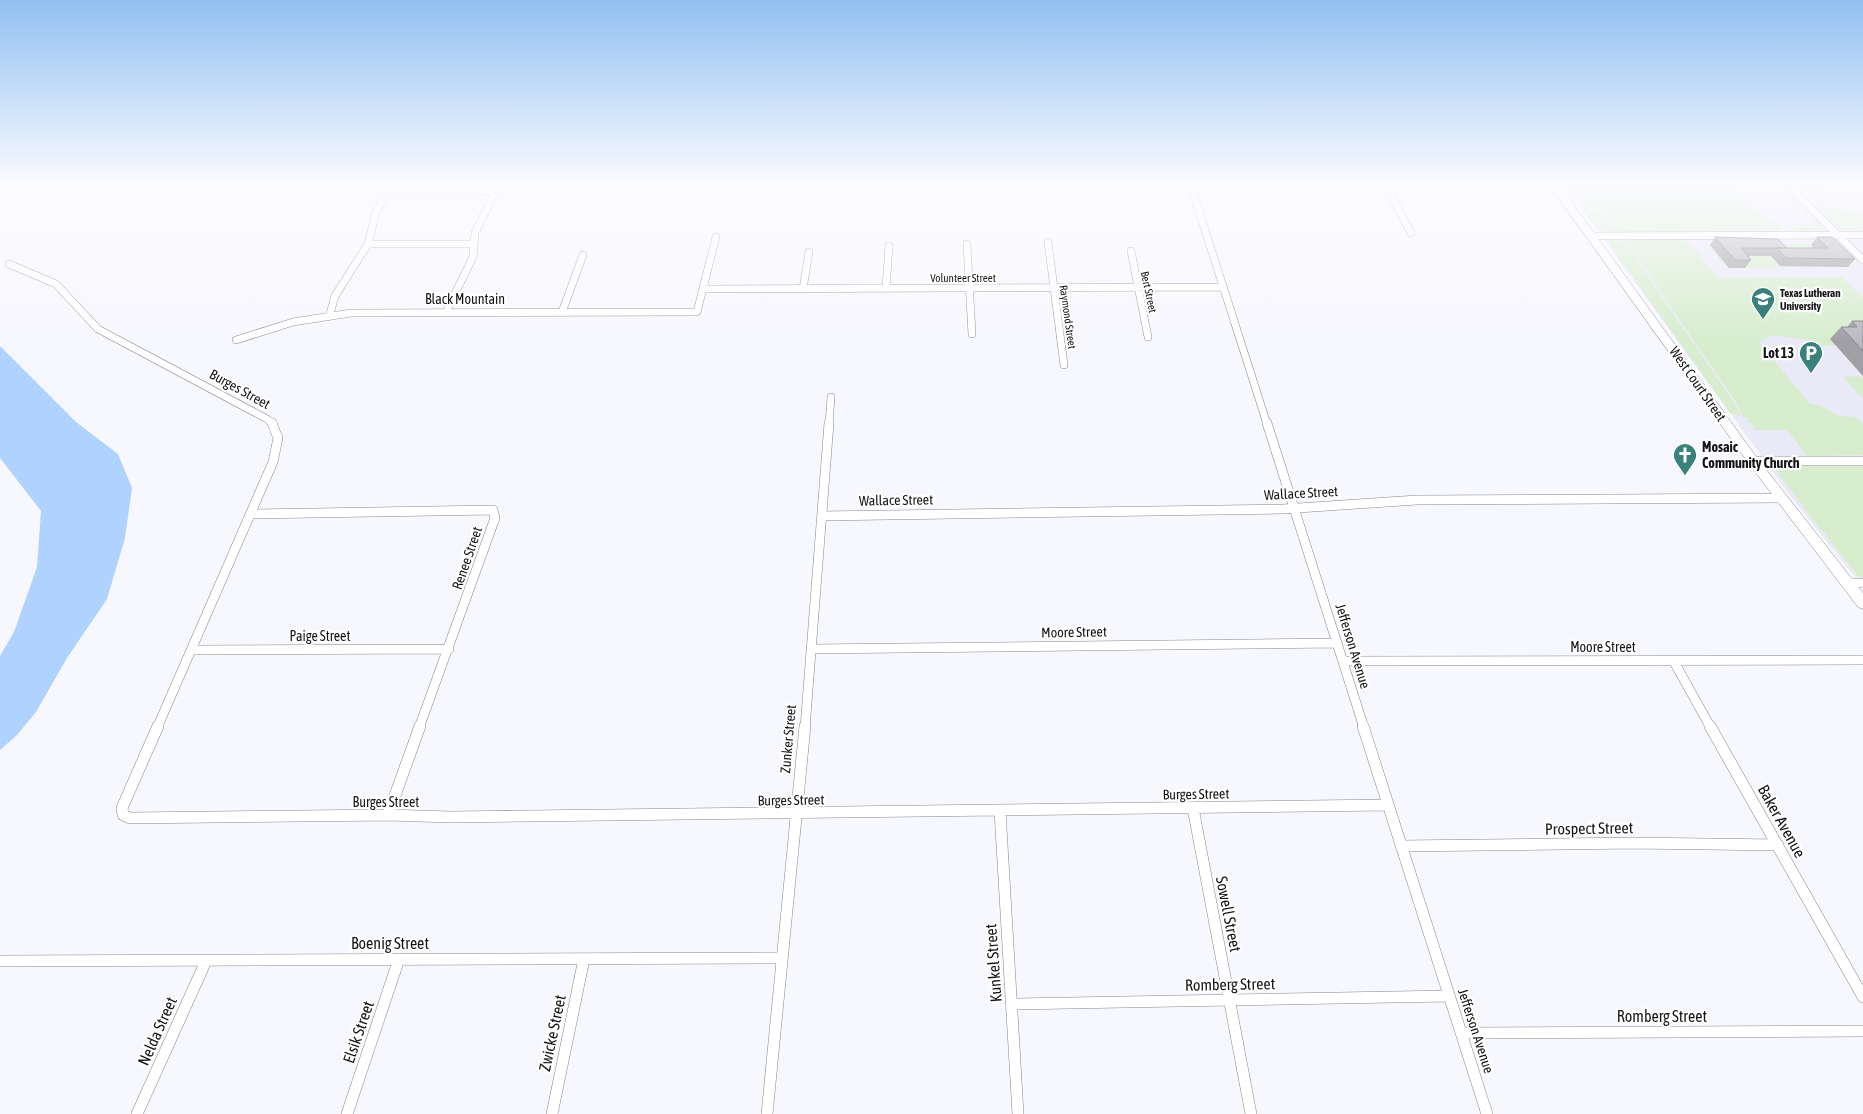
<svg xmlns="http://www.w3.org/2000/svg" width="1863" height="1114" viewBox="0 0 1863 1114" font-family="'Asap Condensed',sans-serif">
  <rect width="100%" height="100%" fill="#f7f7fe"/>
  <path fill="#eae9f8" d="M1565,186H1863V587L1795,502Z"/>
  <path fill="#d7edce" d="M1565,186H1580L1616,232L1604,231L1595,226Z
    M1582,186H1735L1771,223H1778L1783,230L1618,232Z
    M1778,186H1782L1824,227V231C1812,232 1795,234 1788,224L1794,227H1812L1809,223H1815Z
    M1824,186L1832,194L1815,196L1826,206H1815L1796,187Z
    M1817,208H1838L1862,213L1863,231L1840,229Z
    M1621,237L1735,404L1741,416L1730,413L1611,247L1610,239Z
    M1623,237L1686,240L1719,278L1842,277L1863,298V334L1831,340L1836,345L1833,346H1816L1811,340C1796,340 1785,334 1769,336L1765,340L1758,341L1810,404L1820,405L1836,415L1856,417L1863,424V455L1807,456L1787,430H1747L1755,429L1751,423L1746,422L1749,419L1743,417L1737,404Z
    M1829,244L1852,267L1727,268L1707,245Z
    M1860,376L1863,378V399L1843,377Z
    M1780,466H1863V578L1857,575L1825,535L1828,534L1821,531L1774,468Z"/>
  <path fill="#b0d2fe" d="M0,346L76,422L118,454L132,488L125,538L107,599L67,658L36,712L17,735L0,750V656L14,632L37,567L41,511L0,458Z"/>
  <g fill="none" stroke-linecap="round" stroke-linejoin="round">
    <g stroke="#87878e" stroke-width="8">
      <path id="minor-far2" d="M1191,186L1267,424
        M1386,186L1411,233
        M1789,186L1863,260
        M389,191H496
        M1592,236L1863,235
        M1048,242L1064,365
        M368,244H473
        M967,244L972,334
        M1131,251L1148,337
        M9,264L56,284L98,329L267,419L273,424
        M886,288L889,246
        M703,289L1223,287
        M803,289L809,252
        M446,312L473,257L475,233L498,186
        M562,312L583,255
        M330,314L335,296L368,244L376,212L392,186
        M236,340L293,322L351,313L697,312L716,237
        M829,424L831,397"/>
    </g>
    <g stroke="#87878e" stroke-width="10">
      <path id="minor-far1" d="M1267,423L1364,728
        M1753,461H1863
        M251,514L493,510L495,518L419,728
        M822,516L1283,509L1417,500L1780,498
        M1848,583H1863
        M811,649L1337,643
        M192,650L449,649
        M1673,660L1711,728
        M1343,661L1863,660
        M157,728L273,462L278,438L272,423
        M805,728L829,423"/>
    </g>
    <g stroke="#87878e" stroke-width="12">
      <path id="minor" d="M158,726L122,808L123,815L130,818L388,815L450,817L1387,805
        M1363,726L1487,1114
        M1710,726L1863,997
        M1193,808L1251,1114
        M1000,811L1018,1114
        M388,815L420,726
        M1401,846L1634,843L1778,845
        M0,961L781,958
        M1012,1004L1448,996
        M1461,1033L1863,1031
        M137,1114L206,961
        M347,1114L399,959
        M552,1114L584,959
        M767,1114L805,726"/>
    </g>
    <g stroke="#87878e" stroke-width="1">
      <path id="primary" d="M1550,186H1560L1757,458L1863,593V609L1858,607L1749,464Z"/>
    </g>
    <use href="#minor-far2" stroke="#fff" stroke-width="7"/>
    <use href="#minor-far1" stroke="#fff" stroke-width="9"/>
    <use href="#minor" stroke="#fff" stroke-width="11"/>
    <use href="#primary" fill="#fff" fill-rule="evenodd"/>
  </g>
  <path fill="#a19fa6" d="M1715,237L1787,248H1814L1811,245L1817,237L1855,259L1848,267L1780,266L1771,256H1748L1751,260L1745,268H1729L1710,245Z
    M1852,321H1863V376L1830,339L1841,327H1847Z"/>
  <path fill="#bbb9c1" stroke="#838287" d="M1715,237L1778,239L1787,248H1741L1751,260H1735Z
    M1817,237H1832L1855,259L1786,258L1777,248H1828Z
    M1852,321H1863V351L1841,327H1857Z"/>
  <linearGradient id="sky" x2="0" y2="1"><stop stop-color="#91c0f1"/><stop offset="0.54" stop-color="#fbfbff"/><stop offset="1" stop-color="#fbfbff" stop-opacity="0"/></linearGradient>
  <rect width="1863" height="342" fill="url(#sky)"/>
  <defs>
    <g id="university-pin" transform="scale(1.25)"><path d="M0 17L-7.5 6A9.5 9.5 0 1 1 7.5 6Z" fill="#3a817b" stroke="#fff"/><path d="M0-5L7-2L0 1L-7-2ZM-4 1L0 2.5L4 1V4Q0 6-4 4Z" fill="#fff"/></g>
    <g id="parking-pin" transform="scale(1.25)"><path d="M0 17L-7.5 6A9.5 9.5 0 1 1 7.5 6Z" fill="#3a817b" stroke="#fff"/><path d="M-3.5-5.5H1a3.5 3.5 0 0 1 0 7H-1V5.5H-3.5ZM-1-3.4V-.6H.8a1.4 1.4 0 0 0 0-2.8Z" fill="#fff"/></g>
    <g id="church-pin" transform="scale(1.25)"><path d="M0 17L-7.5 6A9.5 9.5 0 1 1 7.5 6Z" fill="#3a817b" stroke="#fff"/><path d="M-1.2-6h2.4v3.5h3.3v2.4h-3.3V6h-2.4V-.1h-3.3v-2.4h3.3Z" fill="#fff"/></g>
  </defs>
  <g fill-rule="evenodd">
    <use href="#university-pin" x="1763" y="299"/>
    <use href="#parking-pin" x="1811" y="353"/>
    <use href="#church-pin" x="1685" y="455"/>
  </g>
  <g text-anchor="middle" stroke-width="4.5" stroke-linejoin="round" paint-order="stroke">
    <g font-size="11" fill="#161618" stroke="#fff">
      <text x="963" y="282">Volunteer Street</text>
      <text transform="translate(1149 292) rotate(78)" y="4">Bert Street</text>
      <text transform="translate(1068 317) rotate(82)" y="4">Raymond Street</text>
    </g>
    <g font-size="11" font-weight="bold" fill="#161618" stroke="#fff" text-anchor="start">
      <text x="1780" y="297">Texas Lutheran<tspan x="1780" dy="13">University</tspan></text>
    </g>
    <g font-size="14" fill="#161618" stroke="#fff">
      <text x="465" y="304">Black Mountain</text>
      <text transform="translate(1698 384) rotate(55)" y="5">West Court Street</text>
      <text transform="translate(240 389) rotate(29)" y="5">Burges Street</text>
      <text transform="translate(1301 493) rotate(-3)" y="5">Wallace Street</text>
      <text transform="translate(896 500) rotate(-1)" y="5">Wallace Street</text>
      <text transform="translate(467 558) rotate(-71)" y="5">Renee Street</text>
      <text transform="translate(1074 632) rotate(-1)" y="5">Moore Street</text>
      <text x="320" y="641">Paige Street</text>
      <text transform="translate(1353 646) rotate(73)" y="5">Jefferson Avenue</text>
      <text x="1603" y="652">Moore Street</text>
      <text transform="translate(788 739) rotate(-85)" y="5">Zunker Street</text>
      <text transform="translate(1196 794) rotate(-1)" y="5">Burges Street</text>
      <text transform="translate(791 800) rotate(-1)" y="5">Burges Street</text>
      <text x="386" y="807">Burges Street</text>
      <text transform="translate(1476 1031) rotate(72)" y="5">Jefferson Avenue</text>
    </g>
    <g font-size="14" font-weight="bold" fill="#161618" stroke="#fff" text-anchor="end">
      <text x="1794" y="358">Lot 13</text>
      <text x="1702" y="452" text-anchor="start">Mosaic<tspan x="1702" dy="16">Community Church</tspan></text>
    </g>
    <g font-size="16" fill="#161618" stroke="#fff">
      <text transform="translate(1782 821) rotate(61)" y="6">Baker Avenue</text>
      <text transform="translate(1589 828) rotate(-1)" y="6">Prospect Street</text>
      <text transform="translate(1229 914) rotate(79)" y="6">Sowell Street</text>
      <text x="390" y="949">Boenig Street</text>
      <text transform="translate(993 963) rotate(-94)" y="6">Kunkel Street</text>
      <text transform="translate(1230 984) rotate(-1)" y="6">Romberg Street</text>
      <text x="1662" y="1022">Romberg Street</text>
      <text transform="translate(157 1031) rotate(-66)" y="6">Nelda Street</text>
      <text transform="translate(358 1032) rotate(-71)" y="6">Elsik Street</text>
      <text transform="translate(552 1033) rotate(-78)" y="6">Zwicke Street</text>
    </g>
  </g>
</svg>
